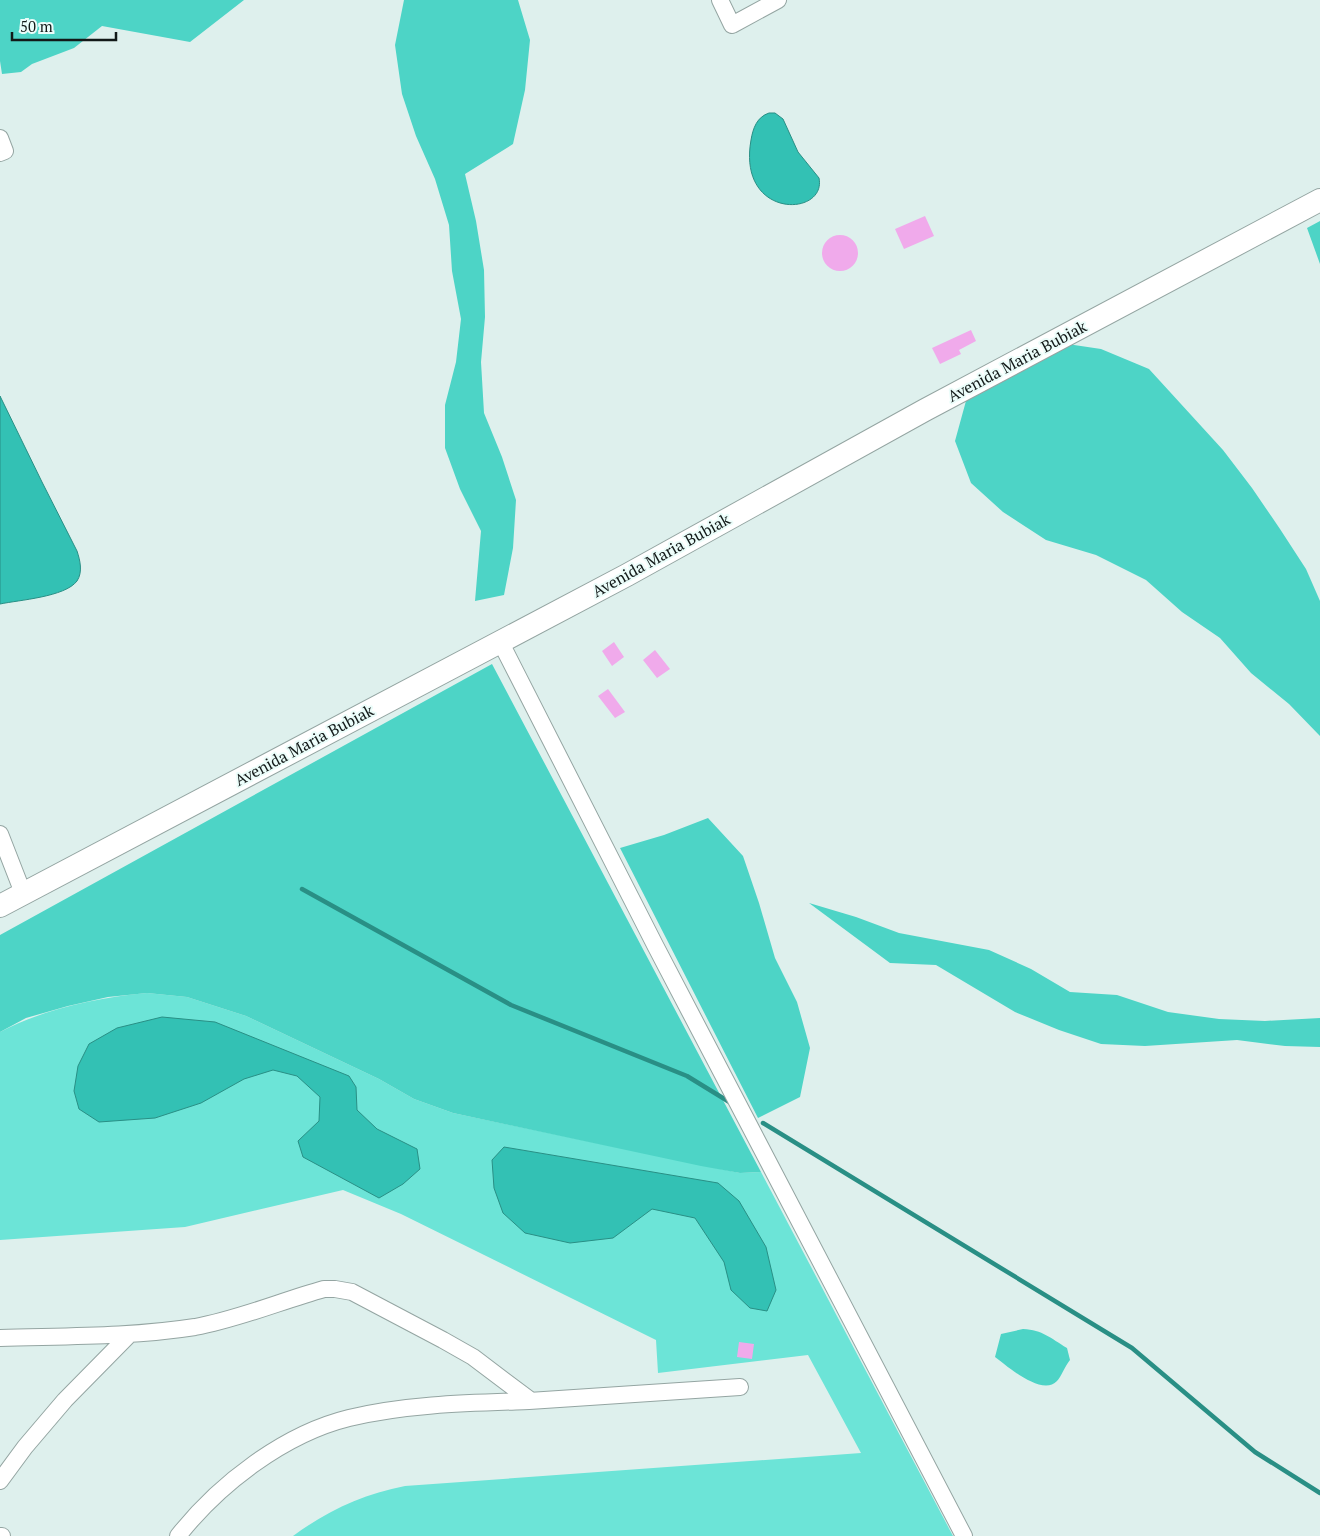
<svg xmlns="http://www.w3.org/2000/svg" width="1320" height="1536" viewBox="0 0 1320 1536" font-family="'PT Serif',serif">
  <rect width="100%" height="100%" fill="#def0ed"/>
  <path fill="#6ce4d7" d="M147,993L187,997L246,1016L379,1079L414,1099L453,1113L740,1173L761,1172L953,1536H293C327,1511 363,1494 405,1486L861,1453L808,1355L658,1373L656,1340L401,1214L343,1190L185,1227L0,1240V1032C47,1008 95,998 147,993Z"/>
  <path fill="#4dd4c6" d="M0,0H244L190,42L102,26L74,48L32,64L21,72L2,74L0,61Z
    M404,0H518L530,40L525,90L513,144L465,174L476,221L484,270L485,317L481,362L484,413L502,457L516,500L513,548L504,595L475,601L481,531L460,489L445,448V405L456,362L461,319L452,271L449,225L435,179L416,136L402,94L395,45Z
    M1320,221V264L1307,228Z
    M1054,342L1101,349L1149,369L1223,450L1252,488L1280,529L1306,569L1320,601V736L1289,704L1251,673L1220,638L1182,612L1146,580L1096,555L1046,540L1003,512L971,483L955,441L969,390Z
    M492,664L761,1172L740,1173L701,1166L453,1113L414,1099L379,1079L246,1016L187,997L147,993L108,997L68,1006L26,1018L0,1032V935Z
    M708,818L743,856L759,903L775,958L797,1002L810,1048L800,1097L758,1118L620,848L664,835Z
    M809,903L856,917L899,933L989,950L1031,969L1070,992L1117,995L1168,1012L1219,1019L1265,1021L1320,1018V1047L1285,1046L1237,1040L1145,1046L1101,1044L1059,1030L1015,1012L936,965L890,963Z
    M1023,1329C1043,1330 1050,1338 1067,1348L1070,1360C1065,1366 1061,1377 1057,1381C1042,1397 1007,1366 995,1357L1001,1334Z"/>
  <path fill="#33c1b4" stroke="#298f85" d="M769,113H775L783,119L798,152L819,178C827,217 737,220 751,140C753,128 757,117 769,113Z
    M0,396L42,482L77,551C80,560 83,572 77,581C65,597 19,600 0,604Z
    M162,1017L215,1022L349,1076L356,1087L357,1110L377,1129L417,1149L420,1169L403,1184L379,1198L303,1157L298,1141L319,1121L320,1097L297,1076L273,1070L244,1079L201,1103L155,1118L99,1122L79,1109L74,1091L78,1066L89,1044L117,1028Z
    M504,1147L718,1183L739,1201L766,1247L776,1290L767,1311L750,1308L731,1290L724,1262L695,1218L652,1209L613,1238L570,1243L525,1233L503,1213L494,1188L492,1160Z"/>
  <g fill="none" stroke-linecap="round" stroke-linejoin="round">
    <path stroke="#298f85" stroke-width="4.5" d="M302,889L511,1005L687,1076L731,1103
      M763,1123L1132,1348L1255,1452L1320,1493"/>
  </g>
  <path fill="#f0aaeb" d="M925,216L934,236L904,249L895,229Z
    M822 253a18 18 0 1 1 36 0a18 18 0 1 1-36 0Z
    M971,330L976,341L959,350L961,354L940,364L932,348Z
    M614,642L624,657L612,666L602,651Z
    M655,650L670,669L657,678L643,660Z
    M608,689L625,712L615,718L598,696Z
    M739,1342L754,1344L752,1359L737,1357Z"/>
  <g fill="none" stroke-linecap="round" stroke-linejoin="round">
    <g stroke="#94a5a2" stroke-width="18">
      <path id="street" d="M720,0L732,25L778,0
        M0,138L5,151L0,153
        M500,641L656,947L964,1536
        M0,834L23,893
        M0,1338C65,1336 131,1337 195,1327C239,1319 281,1301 324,1289H335L352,1292L443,1340L473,1357L530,1400
        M0,1481L25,1447L65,1400L129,1335
        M0,1536H2
        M178,1536C219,1484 284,1434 349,1418C408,1404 469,1403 529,1401C599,1397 670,1391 740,1387"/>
    </g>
    <g stroke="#94a5a2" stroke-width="24">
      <path id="secondary" d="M0,906L627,575L925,410L1320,200"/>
    </g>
    <use href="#street" stroke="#fff" stroke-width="16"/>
    <use href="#secondary" stroke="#fff" stroke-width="22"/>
  </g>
  <g text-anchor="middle" stroke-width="4" stroke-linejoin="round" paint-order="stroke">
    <g font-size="16" fill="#121918" stroke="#ebfdfa">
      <text transform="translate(1017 361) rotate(-28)" y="6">Avenida Maria Bubiak</text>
      <text transform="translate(661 555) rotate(-29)" y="6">Avenida Maria Bubiak</text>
      <text transform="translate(304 745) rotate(-28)" y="6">Avenida Maria Bubiak</text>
    </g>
  </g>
  <path d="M12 32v8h104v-8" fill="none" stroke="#121918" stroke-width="2.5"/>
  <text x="20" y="32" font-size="15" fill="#121918" stroke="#ebfdfa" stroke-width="4" paint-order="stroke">50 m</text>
</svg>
